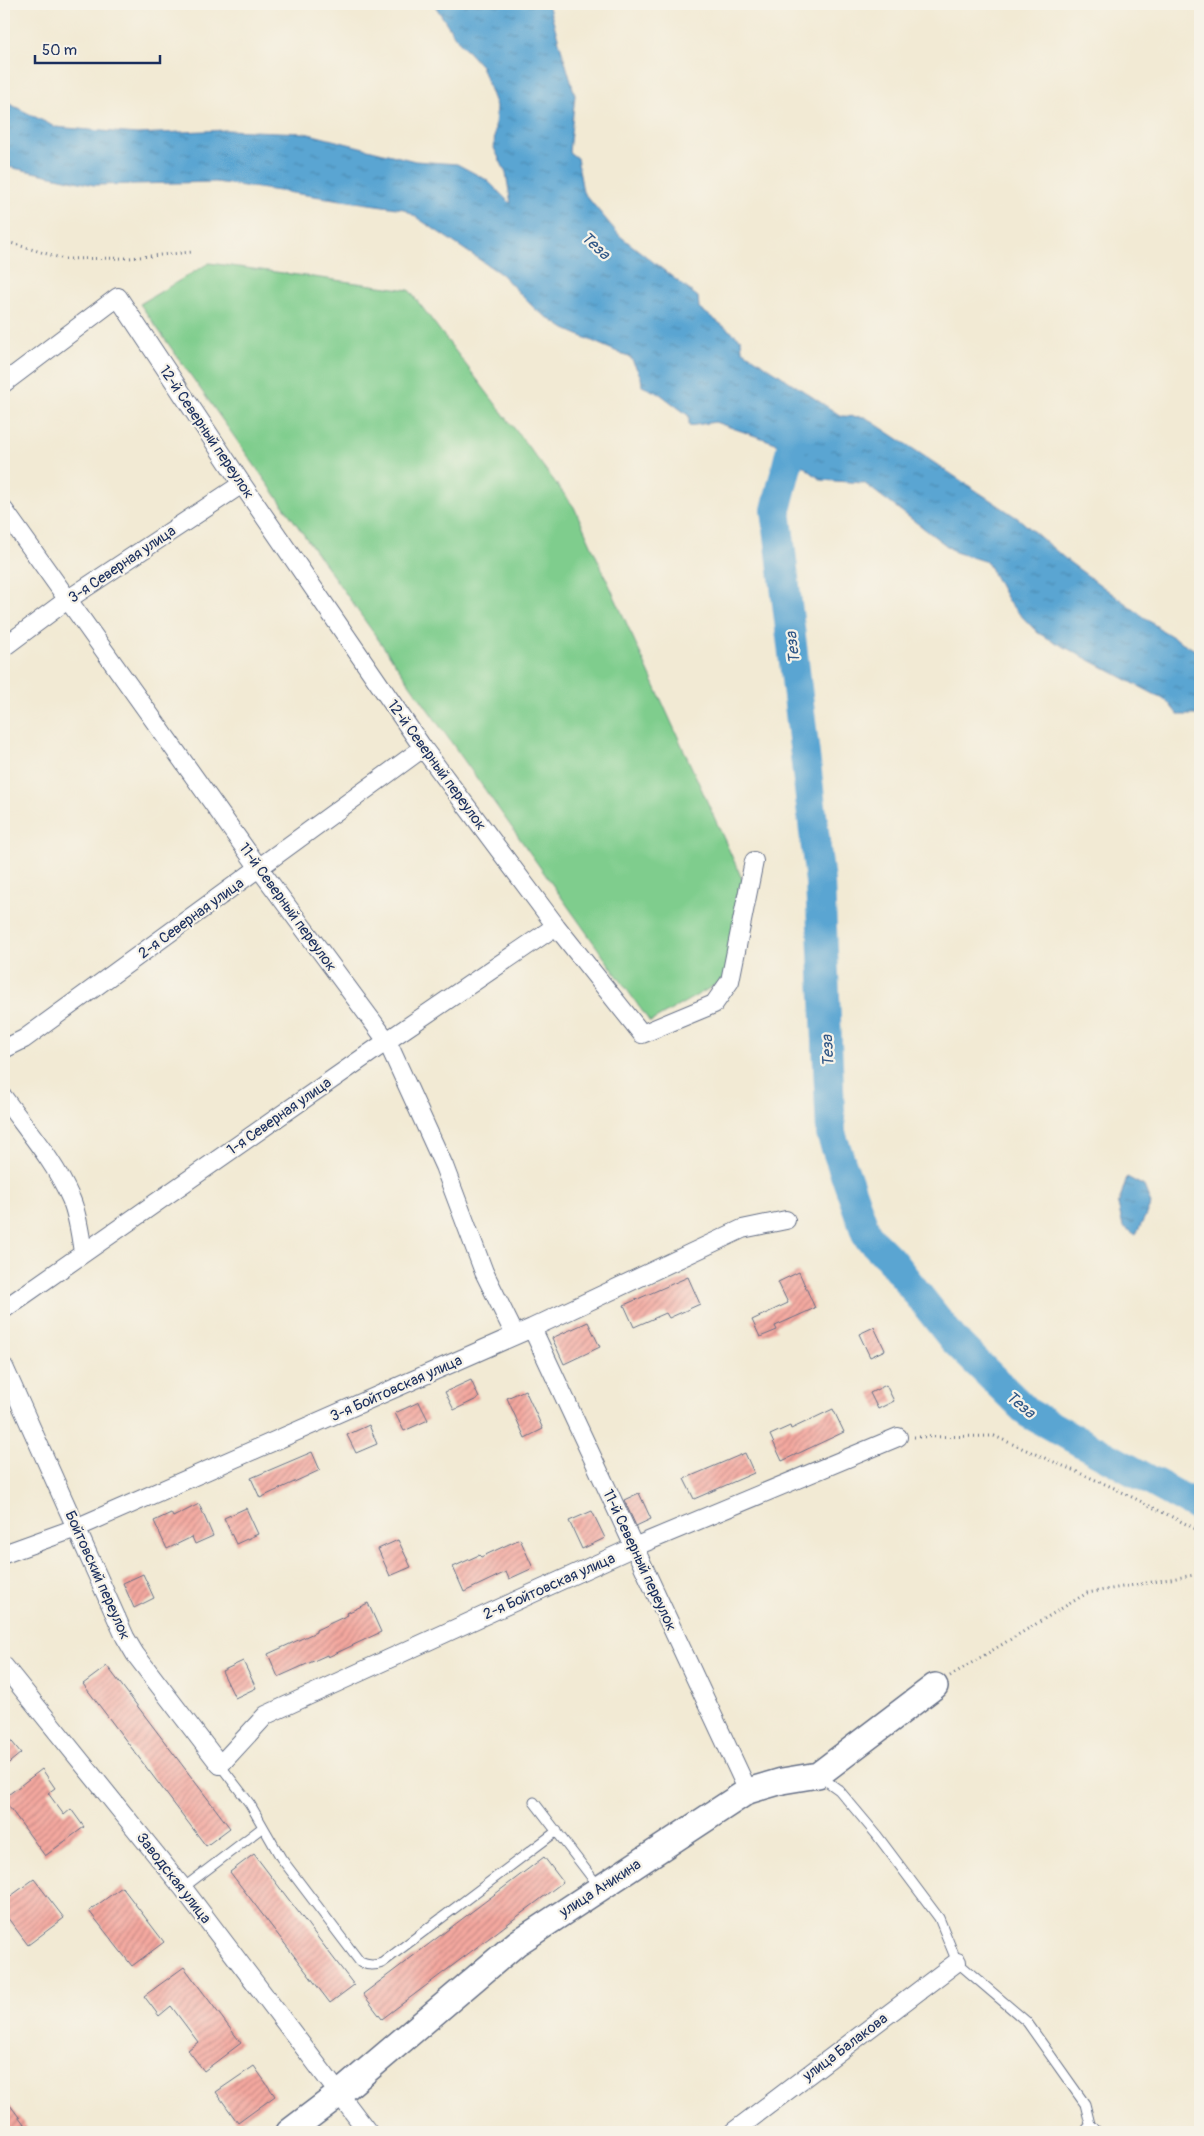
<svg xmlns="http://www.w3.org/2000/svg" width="1204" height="2136" viewBox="0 0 1204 2136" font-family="Pangolin,sans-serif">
  <defs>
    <pattern id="water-ripples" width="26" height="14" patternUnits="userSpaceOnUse" patternTransform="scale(1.25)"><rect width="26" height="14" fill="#5aa5d2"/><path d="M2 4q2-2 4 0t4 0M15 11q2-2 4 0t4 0" fill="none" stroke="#4a87ae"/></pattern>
    <pattern id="building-hatch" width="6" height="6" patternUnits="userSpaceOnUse" patternTransform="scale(1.25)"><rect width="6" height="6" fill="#f4a89f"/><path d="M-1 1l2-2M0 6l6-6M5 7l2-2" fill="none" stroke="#c58985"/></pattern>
  </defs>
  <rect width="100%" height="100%" fill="#f7f3e8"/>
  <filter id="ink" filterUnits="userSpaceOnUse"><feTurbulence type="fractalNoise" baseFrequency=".02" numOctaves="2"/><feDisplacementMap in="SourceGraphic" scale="10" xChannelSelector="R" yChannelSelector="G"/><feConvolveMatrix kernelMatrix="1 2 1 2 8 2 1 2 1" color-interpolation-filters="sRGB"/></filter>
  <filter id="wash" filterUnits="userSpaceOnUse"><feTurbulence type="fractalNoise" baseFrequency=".0096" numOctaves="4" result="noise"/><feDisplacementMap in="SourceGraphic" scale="20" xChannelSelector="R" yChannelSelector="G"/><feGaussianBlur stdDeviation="1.12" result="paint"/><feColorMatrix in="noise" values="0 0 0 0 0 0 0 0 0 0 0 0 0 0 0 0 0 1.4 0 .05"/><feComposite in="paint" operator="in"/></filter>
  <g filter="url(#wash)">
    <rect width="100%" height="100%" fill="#f2ead4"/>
    <path fill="#7fcd8d" stroke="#4d7e76" d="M209,263L409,290L574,507L748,892L731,976L650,1022L140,304Z"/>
    <path fill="url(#water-ripples)" stroke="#3a6a98" d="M434,4H548L575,95L569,152L577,158L583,192L620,236L698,297L699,308L741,339L742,350L841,416L865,417L1019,519L1069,562L1163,631L1200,653V715H1178L1167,701L1038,633L1009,603L987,562L955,552L864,483L821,480L773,442L715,422L689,426V416L660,394L642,386L641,377L631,358L565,329L535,309L501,274L404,209L216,182L94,185L4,166V101L55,127L137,134L226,130L305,133L415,161L457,164L487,180L511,204L506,173L494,148L496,106L481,66L456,38Z
      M1127,1177L1144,1186L1151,1204L1136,1235L1123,1226L1118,1205Z"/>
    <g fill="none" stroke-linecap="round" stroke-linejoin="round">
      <path stroke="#5aa5d2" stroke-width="30" d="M796,429L776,510L820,882L831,1134L867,1236L890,1259L953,1339L1028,1413L1200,1508"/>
    </g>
    <g id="blocks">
      <path fill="url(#building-hatch)" d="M799,1272L815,1308L775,1326L777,1330L760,1337L752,1320L788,1303L778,1282Z
        M688,1277L700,1304L669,1318L666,1313L634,1327L624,1305Z
        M588,1322L600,1347L564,1364L552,1338Z
        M874,1327L885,1350L870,1357L859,1334Z
        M471,1380L479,1398L454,1410L445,1392Z
        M886,1385L894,1401L878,1409L870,1393Z
        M525,1390L543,1429L525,1438L507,1398Z
        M419,1402L428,1420L404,1431L395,1413Z
        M833,1409L844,1432L782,1461L770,1435L790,1426L791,1429Z
        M369,1425L377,1444L356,1453L347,1435Z
        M312,1452L320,1470L260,1498L251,1478Z
        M745,1453L754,1473L694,1499L684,1479Z
        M639,1493L651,1519L636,1526L624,1500Z
        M199,1504L213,1536L195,1544L192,1537L167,1549L154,1521L171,1513L173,1517Z
        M246,1508L258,1534L236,1544L224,1518Z
        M592,1511L605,1538L582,1549L569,1521Z
        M520,1539L533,1568L509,1579L506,1572L464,1592L453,1567L479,1555L481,1557Z
        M398,1540L411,1567L390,1576L378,1549Z
        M143,1574L154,1598L134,1608L123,1583Z
        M368,1603L381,1632L328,1657L327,1655L278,1677L268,1654L316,1632V1630L348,1615L347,1613Z
        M243,1661L256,1688L235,1698L222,1671Z
        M107,1666L230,1828L206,1846L83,1684Z
        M4,1732L21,1753L4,1767Z
        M42,1769L55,1788L48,1793L64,1815L71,1809L84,1827L45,1856L4,1800V1798Z
        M254,1854L354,1985L330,2003L230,1872Z
        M544,1857L563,1882L382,2019L363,1994Z
        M34,1879L64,1918L28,1945L4,1913V1901Z
        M122,1887L164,1942L132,1966L89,1911Z
        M184,1967L241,2043L204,2071L188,2050L198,2042L171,2006L159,2016L144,1996Z
        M254,2066L275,2096L238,2123L216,2092Z
        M4,2097L30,2132H4Z"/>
    </g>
  </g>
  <g filter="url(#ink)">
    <use href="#blocks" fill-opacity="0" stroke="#667087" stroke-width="1"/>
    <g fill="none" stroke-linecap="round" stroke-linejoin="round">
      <g stroke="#667087" stroke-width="11">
        <path id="lane" d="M220,1765L250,1804L281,1858L360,1962C368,1966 374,1966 382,1963L557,1831
          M821,1777L839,1790L876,1834L939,1918L957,1962L1027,2022L1085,2104L1092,2132
          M534,1802L599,1887
          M183,1888L263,1827"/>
      </g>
      <g stroke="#667087" stroke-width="20">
        <path id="street" d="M4,383L118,297L242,484L423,748L556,926L642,1034L714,1004L730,981L754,861
          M4,510L259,868L387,1041L444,1166L484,1272L515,1335
          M4,647L67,600L242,484
          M4,1049L24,1039L423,748
          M4,1098C27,1130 55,1162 71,1199C78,1215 80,1234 83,1252
          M4,1309L387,1041L556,926
          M532,1328L748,1791
          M4,1367L125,1637L135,1654L220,1765L266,1715L634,1547L898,1437
          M4,1554L76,1528L532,1328L742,1229L786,1220
          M4,1666L183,1888L368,2132
          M733,2132L957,1962
          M1090,2132L1091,2131"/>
      </g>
      <g stroke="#667087" stroke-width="28">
        <path id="secondary" d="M289,2132L339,2094L517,1943L748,1791L782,1781L818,1775L935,1686"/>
      </g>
      <path stroke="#667087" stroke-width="3" stroke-dasharray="1 4" stroke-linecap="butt" d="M4,238L11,243L64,259L129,258L192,252
        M914,1437L994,1436L1114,1488L1200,1531
        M950,1676L1087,1593L1200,1574"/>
      <use href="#lane" stroke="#fff" stroke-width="9"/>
      <use href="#street" stroke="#fff" stroke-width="18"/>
      <use href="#secondary" stroke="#fff" stroke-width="25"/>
    </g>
  </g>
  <g text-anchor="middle" stroke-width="4.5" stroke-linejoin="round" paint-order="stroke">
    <g font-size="15" fill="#1b2f5e" stroke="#f7f3e8">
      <text transform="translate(207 432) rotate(56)" y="5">12-й Северный переулок</text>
      <text transform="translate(122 564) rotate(-34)" y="5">3-я Северная улица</text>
      <text transform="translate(437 765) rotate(54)" y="5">12-й Северный переулок</text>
      <text transform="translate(288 907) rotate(54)" y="5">11-й Северный переулок</text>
      <text transform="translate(191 918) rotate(-36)" y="5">2-я Северная улица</text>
      <text transform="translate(279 1116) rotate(-35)" y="5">1-я Северная улица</text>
      <text transform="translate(396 1388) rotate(-24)" y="5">3-я Бойтовская улица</text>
      <text transform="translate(640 1560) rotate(65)" y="5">11-й Северный переулок</text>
      <text transform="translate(98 1575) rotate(66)" y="5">Бойтовский переулок</text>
      <text transform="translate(549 1586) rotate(-24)" y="5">2-я Бойтовская улица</text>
      <text transform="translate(174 1878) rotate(52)" y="5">Заводская улица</text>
      <text transform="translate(600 1888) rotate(-33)" y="5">улица Аникина</text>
      <text transform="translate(845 2047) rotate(-37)" y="5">улица Балакова</text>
    </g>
    <g font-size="16" font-style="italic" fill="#315887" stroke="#f7f3e8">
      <text transform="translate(596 245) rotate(43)" y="6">Теза</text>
      <text transform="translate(792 648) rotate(-97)" y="6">Теза</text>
      <text transform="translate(827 1051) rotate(-93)" y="6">Теза</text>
      <text transform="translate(1021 1404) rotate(40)" y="6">Теза</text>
    </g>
  </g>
  <rect width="1204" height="2136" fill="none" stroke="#f7f3e8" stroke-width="20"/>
  <path d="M35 55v8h125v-8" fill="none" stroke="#1b2f5e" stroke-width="2.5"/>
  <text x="42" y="55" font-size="15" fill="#1b2f5e" stroke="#f7f3e8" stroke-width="4" paint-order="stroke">50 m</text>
</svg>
